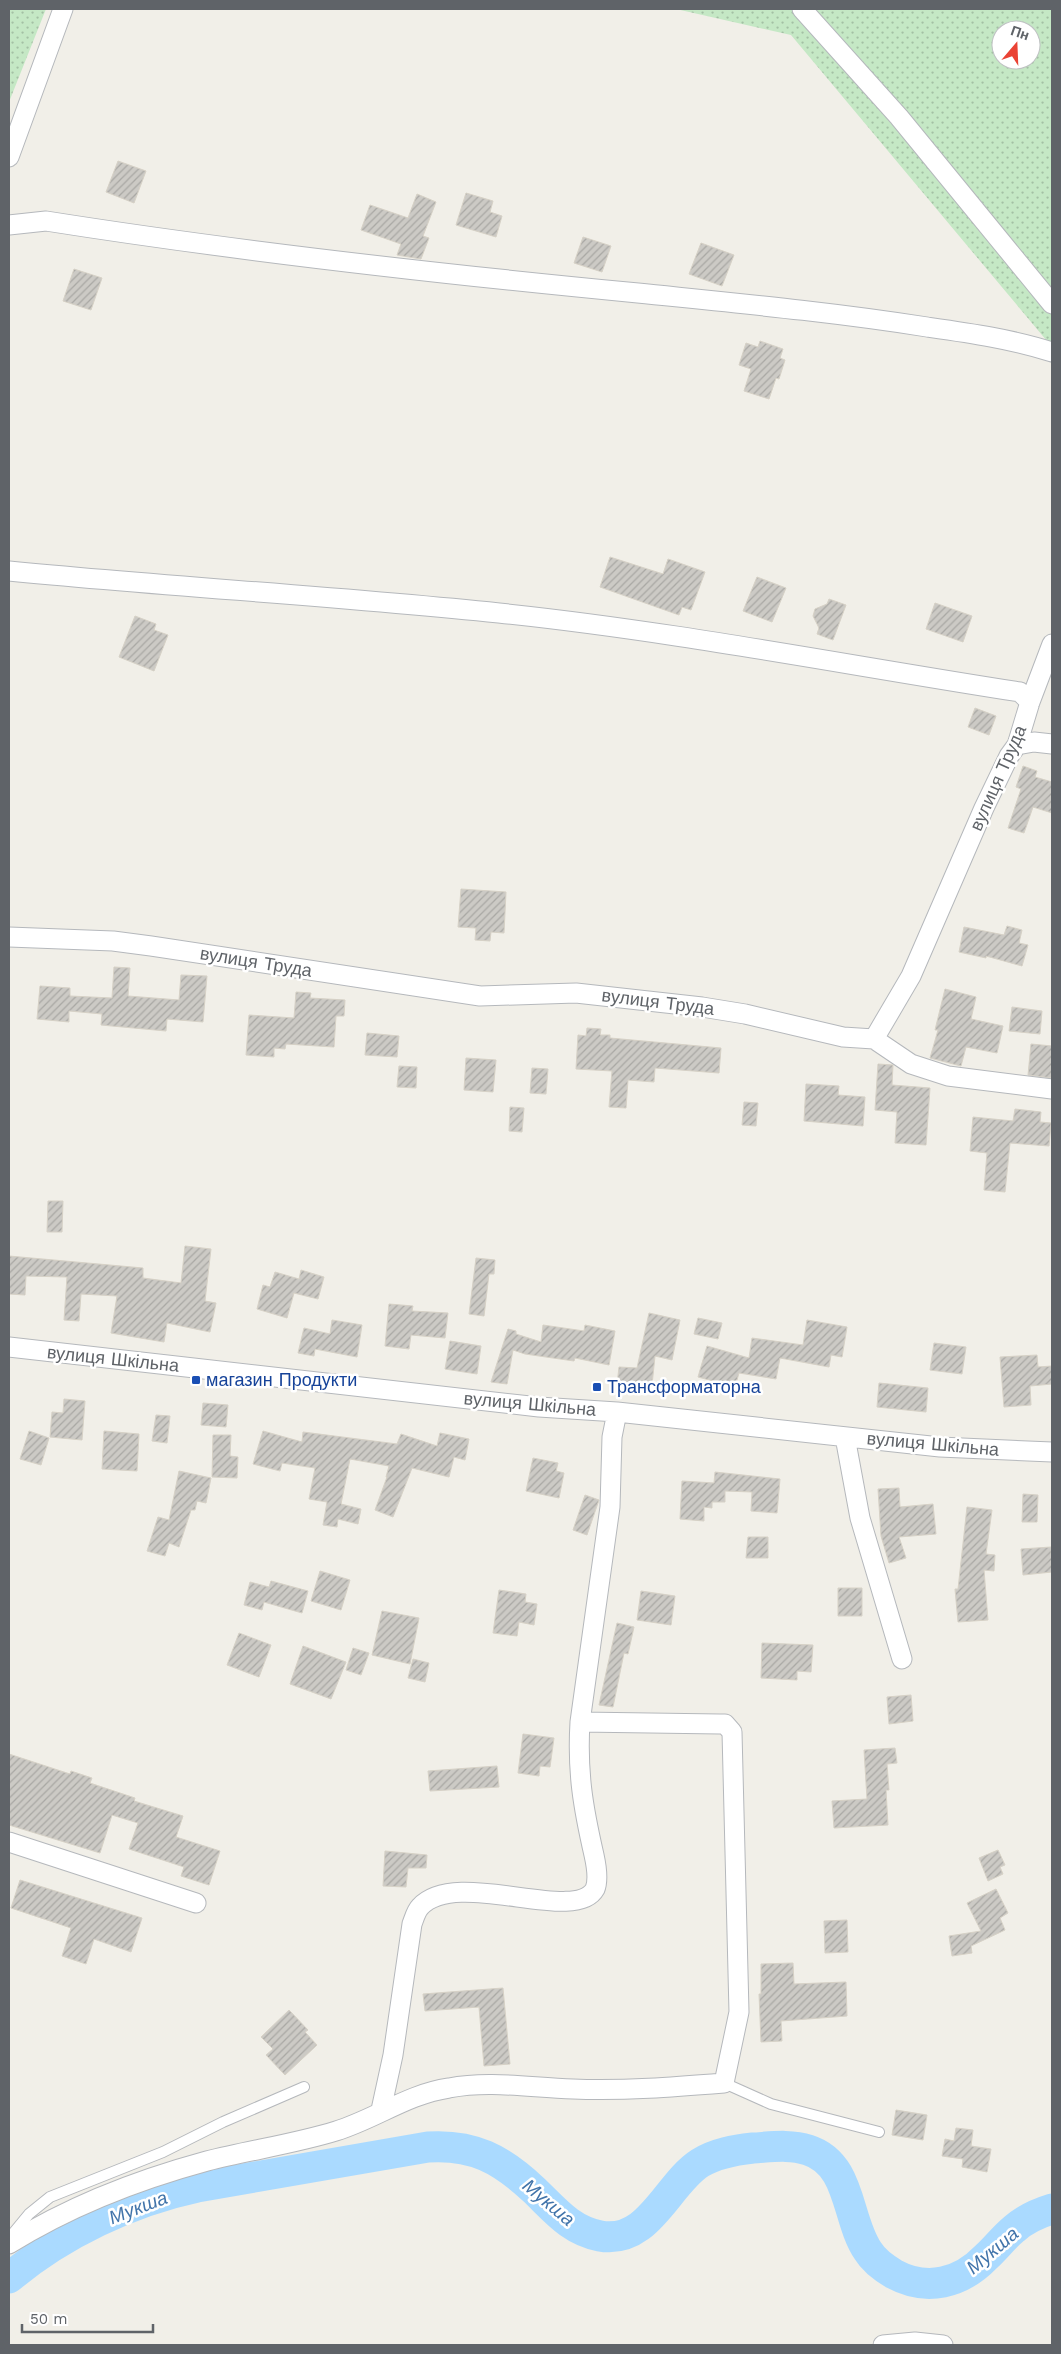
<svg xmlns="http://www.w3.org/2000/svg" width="1061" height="2354" viewBox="0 0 1061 2354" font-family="'Work Sans',sans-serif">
  <defs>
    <pattern id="grass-dots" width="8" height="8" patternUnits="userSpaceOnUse" patternTransform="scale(1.25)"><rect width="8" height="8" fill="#c5e8c5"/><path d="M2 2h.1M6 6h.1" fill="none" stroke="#a3c0a4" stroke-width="1.8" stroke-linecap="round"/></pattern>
    <pattern id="building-hatch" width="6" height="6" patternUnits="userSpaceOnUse" patternTransform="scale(1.25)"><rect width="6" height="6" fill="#cccac5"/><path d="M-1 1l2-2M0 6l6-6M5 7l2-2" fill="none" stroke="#a9a8a4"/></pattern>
  </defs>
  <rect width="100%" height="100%" fill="#f1efe8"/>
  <path fill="url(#grass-dots)" fill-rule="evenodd" d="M9,9H46L9,102Z
    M676,9H1052V347L791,35ZM1001,30H1031V60H1001Z"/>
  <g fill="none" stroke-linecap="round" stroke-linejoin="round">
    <path stroke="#aadaff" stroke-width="31" d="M9,2278C61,2234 131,2201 197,2187L428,2147C473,2144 501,2159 534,2190C555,2210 570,2230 600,2236C649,2245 667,2184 700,2163C716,2153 735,2150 753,2148C771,2147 790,2144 808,2150C852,2164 846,2219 868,2251C874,2261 884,2268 894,2274C927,2292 961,2283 986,2257C996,2248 1004,2237 1014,2229C1025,2219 1039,2213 1052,2209"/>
  </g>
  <path fill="url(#building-hatch)" stroke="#d6d1c6" d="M118,161L146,171L134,203L106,192Z
    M466,193L493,201L490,212L502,216L496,237L456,225Z
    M417,194L436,202L423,236L429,238L421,259L397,255L401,244L361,230L370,205L408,218Z
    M583,237L611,246L602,272L574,263Z
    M701,243L734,255L722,286L689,274Z
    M74,269L102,278L91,310L63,301Z
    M760,341L783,349L780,358L785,360L779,379L776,378L769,399L744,391L751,369L739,365L746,343L758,347Z
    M610,557L663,574L668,559L705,572L691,610L682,607L679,615L600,587Z
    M757,577L786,588L772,622L743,611Z
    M829,599L846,605L833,640L817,634L819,628L813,616L815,609L827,604Z
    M935,603L972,616L963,642L926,629Z
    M135,616L156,624L154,630L168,635L154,671L119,657Z
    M975,708L996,716L989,735L968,727Z
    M1023,766L1037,771L1035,777L1052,782V813L1033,807L1024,833L1008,828L1021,789L1016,787Z
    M461,889L506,892L504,933L491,932L490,941L475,940L476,928L458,927Z
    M1007,926L1022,930L1019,943L1028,945L1022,966L986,956V958L959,952L964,927L1004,935Z
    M114,967L130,968L128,996L179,1000L181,975L207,976L203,1022L167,1019L166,1031L101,1025L102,1014L69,1011V1022L37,1019L40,986L70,988V996L112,998Z
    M945,989L976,997L971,1019L1003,1026L997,1053L966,1047L961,1066L930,1058L938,1030H935Z
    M296,992L311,993L310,998L345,1000L344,1016H336L334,1047L286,1044L285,1049L274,1048V1057L246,1055L249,1015L294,1018Z
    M1012,1007L1042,1011L1040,1034L1009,1031Z
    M587,1028L601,1029L600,1035H610V1038L721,1048L719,1073L655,1068L654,1082L628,1080L626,1108L609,1107L612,1071L576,1069L578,1035L586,1036Z
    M367,1033L399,1036L397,1057L365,1055Z
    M1031,1044L1052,1046V1078L1028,1075Z
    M466,1058L496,1060L493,1092L464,1090Z
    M878,1064L893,1065L892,1085L930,1088L926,1145L895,1143L897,1112L875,1110Z
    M399,1066L417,1067L416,1088L397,1087Z
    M532,1068L548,1069L546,1094L530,1093Z
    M806,1084L839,1086L838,1095L865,1097L863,1126L804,1121Z
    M744,1102L758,1103L756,1126L742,1125Z
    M510,1107L524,1108L522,1132L509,1131Z
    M1015,1109L1041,1112L1040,1122L1051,1123L1049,1146L1010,1143L1005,1192L984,1190L987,1153L970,1151L973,1117L1013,1121Z
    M48,1201H63L62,1232H47Z
    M185,1246L211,1249L205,1301L216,1303L210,1332L167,1323L164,1342L111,1333L117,1296L81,1294L79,1321L64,1320L67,1277L26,1276L25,1295L9,1294V1256L143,1268V1278L181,1283Z
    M476,1258L495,1260L494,1274H489L484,1316L469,1314Z
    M301,1270L324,1277L318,1299L294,1293L287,1318L257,1309L263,1285L270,1287L275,1272L299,1279Z
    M389,1304L413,1306L412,1311L448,1313L445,1338L411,1335L409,1349L385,1346Z
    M649,1313L680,1320L672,1360L655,1356L652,1385L635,1384L634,1394L616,1393L619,1367L637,1368Z
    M698,1318L722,1323L718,1339L694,1334Z
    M332,1320L362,1325L357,1357L315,1349L314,1356L298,1353L304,1328L330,1334Z
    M807,1320L847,1327L842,1357L831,1355L829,1367L780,1358L776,1379L739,1373L735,1387L698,1377L707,1346L749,1358L752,1338L803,1345Z
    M543,1325L584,1331L585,1325L615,1331L609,1365L575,1358L574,1361L525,1354L513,1350L507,1384L491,1382L508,1329L516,1331V1334L541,1342Z
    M450,1341L481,1346L477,1374L445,1369Z
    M934,1343L966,1347L962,1374L930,1370Z
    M1037,1355L1038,1367L1052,1366V1384L1030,1386L1031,1405L1004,1407L1000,1357Z
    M879,1383L928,1388L926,1412L877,1407Z
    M64,1399L85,1401L82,1440L50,1437L52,1412L63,1413Z
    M203,1403L228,1405L226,1427L201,1425Z
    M156,1415L170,1416L167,1443L152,1441Z
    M29,1431L49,1438L41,1465L20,1459Z
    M104,1431L139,1434L137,1471L102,1469Z
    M263,1431L302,1442L303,1432L397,1444L401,1434L437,1446L440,1433L469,1439L465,1460L454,1457L449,1477L412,1468L393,1517L375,1510L387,1477H386L389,1466L350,1459L341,1504L361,1509L358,1524L338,1519L337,1527L323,1525L327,1502L309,1499L315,1468L282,1463L280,1471L253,1464Z
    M213,1435H231L230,1456L238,1457L237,1478L212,1477Z
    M533,1458L558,1463L556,1471L564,1473L559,1498L526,1491Z
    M179,1471L211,1478L206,1503L197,1501L195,1510H191L179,1547L169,1543L165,1556L147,1551L158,1517L169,1520Z
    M715,1472L780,1479L777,1513L751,1511L752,1492L725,1491V1502H712V1508L704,1507V1521L680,1519L682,1481L714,1483Z
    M899,1488L900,1507L933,1504L936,1534L899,1537L906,1558L889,1563L881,1536L878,1489Z
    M1023,1494L1038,1495L1037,1522H1022Z
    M585,1495L599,1500L587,1535L573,1530Z
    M967,1507L992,1510L986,1554L995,1555L994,1571L984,1570L988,1620L958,1622L955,1589H958Z
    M748,1537H768V1558H746Z
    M1051,1547L1052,1572L1023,1575L1021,1549Z
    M320,1571L350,1580L341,1610L311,1601Z
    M271,1581L308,1591L302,1613L264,1602L262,1610L244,1605L250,1582L269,1587Z
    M838,1588H862V1616H838Z
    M499,1590L526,1594L525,1602L537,1604L534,1625L519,1622L517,1636L493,1633Z
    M641,1591L675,1596L671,1625L637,1620Z
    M382,1611L419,1618L410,1664L372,1655Z
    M617,1623L634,1627L628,1654L624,1653L613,1707L599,1705Z
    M239,1633L271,1645L259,1677L227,1665Z
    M762,1643L813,1645L811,1672L797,1671V1680L761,1678Z
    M303,1646L346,1662L331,1699L290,1684Z
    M353,1648L369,1653L361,1675L346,1670Z
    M413,1659L429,1663L425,1682L408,1678Z
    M911,1695L913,1721L889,1724L887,1697Z
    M523,1734L554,1738L550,1767L540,1766L539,1776L518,1773Z
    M895,1748L897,1763L887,1764L889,1790H886L888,1825L834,1828L832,1801L867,1799L864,1750Z
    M9,1754L70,1774L71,1771L92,1778L90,1783L135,1798L134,1801L183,1816L176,1837L220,1851L209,1885L181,1876L184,1867L129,1849L138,1823L112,1815L100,1853L9,1825Z
    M497,1766L499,1787L430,1791L428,1771Z
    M998,1850L1005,1865L1000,1867L1003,1874L988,1881L979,1858Z
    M385,1851L427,1855L426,1868H408L406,1887L383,1886Z
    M20,1880L142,1918L131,1952L94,1939L86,1964L62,1956L71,1928L11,1908Z
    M996,1889L1008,1913L1000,1918L1005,1930L971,1946L972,1953L952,1956L949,1936L981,1931L967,1903Z
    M847,1920L848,1952L825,1953L824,1921Z
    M793,1963L794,1984L846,1982L847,2016L781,2021L782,2041L761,2042L759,1994H761V1964Z
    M503,1988L510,2064L484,2066L479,2007L425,2011L423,1994Z
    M289,2010L308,2030L305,2032L317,2045L285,2075L266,2055L273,2049L261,2037Z
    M896,2110L927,2115L923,2140L892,2135Z
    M956,2128L973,2130L971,2146L991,2149L987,2172L962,2167L963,2159L942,2156L945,2139L954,2141Z"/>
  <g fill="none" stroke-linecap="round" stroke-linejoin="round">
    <g stroke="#b5b8bc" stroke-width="12">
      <path id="service" d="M724,2083L771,2104L879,2132
        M10,2237L29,2214L50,2197L163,2152L223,2122L304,2087"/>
    </g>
    <g stroke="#b5b8bc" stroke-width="21">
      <path id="minor" d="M802,9L899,117L1052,304
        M9,157L63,9
        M9,225L46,221C242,252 440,274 638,293C735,303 832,312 927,327C969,333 1012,339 1052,352
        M9,571C172,587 336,596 499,613C673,631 846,665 1020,692L1030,702
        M1017,745L1034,742L1052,744
        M9,937L113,941L151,946L480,996L576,993L702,1007L745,1014L843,1037L874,1039
        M874,1039L911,976L984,808L1009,756L1017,745L1030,702L1052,644
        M874,1039L911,1064L948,1076L1052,1089
        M9,1347L539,1407L617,1412L940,1447L1052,1452
        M845,1437L860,1518L902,1659
        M9,1842L196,1903
        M381,2110L393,2055L412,1924C414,1919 416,1911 420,1907C456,1867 575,1925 595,1889C599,1879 596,1864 594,1855C583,1807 577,1772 580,1722
        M9,2244C70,2206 137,2180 207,2161C250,2150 294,2144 336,2131C375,2119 408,2094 449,2088C490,2080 532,2088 573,2089C624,2091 674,2087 724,2083L739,2012L732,1732L725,1724H720L580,1722L610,1507L612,1437L617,1412
        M883,2345L915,2342L943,2345"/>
    </g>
    <use href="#service" stroke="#fff" stroke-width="10"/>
    <use href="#minor" stroke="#fff" stroke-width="19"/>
  </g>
  <g fill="#1a4fb4" stroke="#fff" stroke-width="2">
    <rect x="191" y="1375" width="10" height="10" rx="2.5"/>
    <rect x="592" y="1382" width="10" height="10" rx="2.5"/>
  </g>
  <g text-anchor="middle" stroke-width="5" stroke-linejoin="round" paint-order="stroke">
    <g font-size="18" fill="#5f6368" stroke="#fff">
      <text transform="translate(998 778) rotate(-66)" y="6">вулиця Труда</text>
      <text transform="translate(256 962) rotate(9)" y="6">вулиця Труда</text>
      <text transform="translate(658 1002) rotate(7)" y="6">вулиця Труда</text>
      <text transform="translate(113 1359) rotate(6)" y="6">вулиця Шкільна</text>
      <text transform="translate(530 1404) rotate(5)" y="6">вулиця Шкільна</text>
      <text transform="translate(933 1444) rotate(5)" y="6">вулиця Шкільна</text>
    </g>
    <g font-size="18" fill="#164399" stroke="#fff" text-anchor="start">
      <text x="206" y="1386">магазин Продукти</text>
      <text x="607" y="1393">Трансформаторна</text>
    </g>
    <g font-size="19" font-style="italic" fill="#4174aa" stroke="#fff">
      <text transform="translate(549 2202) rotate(40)" y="7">Мукша</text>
      <text transform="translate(138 2207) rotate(-21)" y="7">Мукша</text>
      <text transform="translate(992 2250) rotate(-40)" y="7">Мукша</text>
    </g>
  </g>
  <rect width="1061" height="2354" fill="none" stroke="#5f6368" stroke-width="20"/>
  <g transform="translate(1016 45) rotate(19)"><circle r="24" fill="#ffffff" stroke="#bfc1c3"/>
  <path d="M0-4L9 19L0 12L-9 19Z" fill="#ea4335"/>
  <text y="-8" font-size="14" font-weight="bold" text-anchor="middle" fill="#5f6368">Пн</text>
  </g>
  <path d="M22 2324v8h131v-8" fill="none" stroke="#5f6368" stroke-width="2.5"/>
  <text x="30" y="2324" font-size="15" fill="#5f6368" stroke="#ffffff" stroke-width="4" paint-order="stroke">50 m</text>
</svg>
